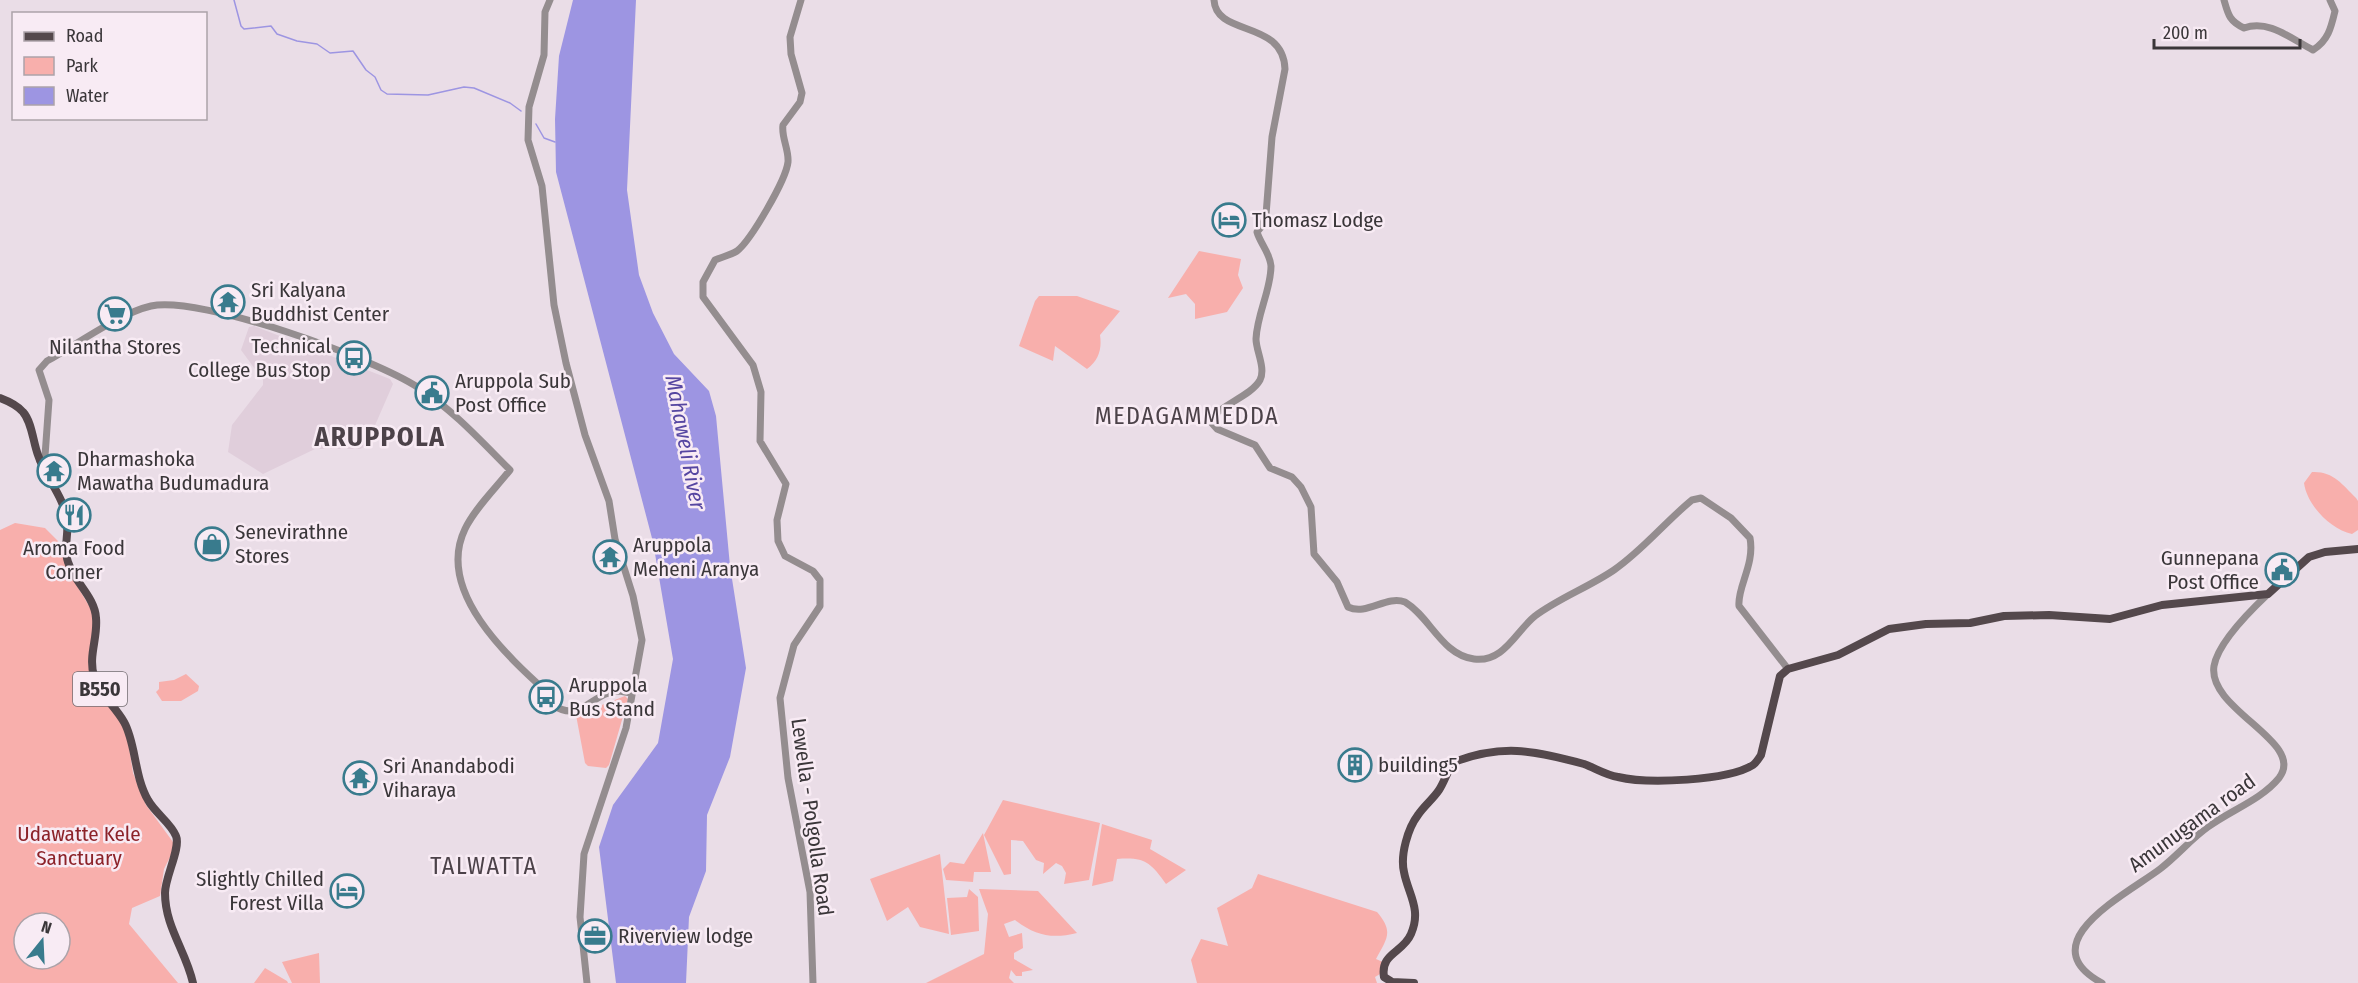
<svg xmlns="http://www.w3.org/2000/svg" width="2358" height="983" viewBox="0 0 2358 983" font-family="'Fira Sans Condensed',sans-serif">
  <rect width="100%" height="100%" fill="#eadde7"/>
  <path fill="#e0cedb" d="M254,326L390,379L393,384L366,446L360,449H315L263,474L228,452L232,425L263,385V380L241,350L249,327Z"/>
  <path fill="#f8afac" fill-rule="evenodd" d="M1199,251L1241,259L1238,275L1243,288L1227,312L1195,319V304L1186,294L1168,298Z
    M1039,296H1077L1120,311L1100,335C1102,349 1099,360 1087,369L1055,346L1053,361L1019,346L1035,301Z
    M2312,472C2333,471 2342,484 2356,498L2358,501V530L2352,534C2330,529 2307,505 2304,483Z
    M15,523L45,528L60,543L74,581L91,609L96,627L92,665L127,734L133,773L146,805L173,842L174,849L164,869L160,896L132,908L129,924L178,983H0V530ZM24,923H60V959H24Z
    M186,674L199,686L198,691L181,701H162L156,692L159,689V682L174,680Z
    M625,696L628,699L609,765L606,768L588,766L585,763L576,715Z
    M1003,800L1100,823L1089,880L1064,884L1066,873L1062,866L1056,863L1043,874L1044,863L1036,860L1023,841L1011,840V874L1004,875L984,835Z
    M1102,824L1152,840L1150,849L1186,870L1166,884C1150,862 1145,857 1117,859L1113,881L1092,886Z
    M983,833L991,872H974L973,882L946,880L943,869L950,862L964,864Z
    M940,854L949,934L920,927L908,907L887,921L870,879Z
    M1258,874L1377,912C1394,932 1387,938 1376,959L1385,963V971L1375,977L1377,983H1197L1191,960L1201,939L1228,946L1217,908L1252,888Z
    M969,889L978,897L979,931L951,935L947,898L967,897Z
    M979,889L1038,891L1077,933C1052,939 1036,936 1015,920L1004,924L1009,937L1022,933L1023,948L1014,953V959L1033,970L1022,972V976H1016L1011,970L1009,978L1014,983H926L984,954L988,914Z
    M319,953L320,983H292L282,962Z
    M265,968L287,981L288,983H254Z"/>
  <path fill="#9d95e2" d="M573,0H636L627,190L639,275L653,313L674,354L709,391L716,416L730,566L746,668L730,757L707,815L706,871L689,917L686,983H616L599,847L613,805L658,743L673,659L653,542L556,172L555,119L559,56Z"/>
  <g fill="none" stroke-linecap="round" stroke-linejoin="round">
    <path stroke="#9d95e2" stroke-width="1.5" d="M234,0L241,26L244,29L271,26L277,34L297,41L317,44L330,53L353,51L366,70L375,77L381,90L387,94L428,95L464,87L474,88L510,103L521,111
      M536,124L544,138L555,142"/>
    <path stroke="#948d8f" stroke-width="7" d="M550,0L545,12L544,55L529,107L528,140L542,186L554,305L566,363L585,435L609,501L615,539L633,596L642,640L626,728L584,854L580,917L587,983
      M801,0L790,37L791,54L802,93L800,102L783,125C781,137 789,149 788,162C786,180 751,240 737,251C731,255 722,257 715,260L703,282V297L753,365L761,392L760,441L786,484L777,520L778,541L785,556L813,571L820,580V606L794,645L780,698L788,778L810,892L813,983
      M1214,0C1216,37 1283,19 1285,69L1272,137L1266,215L1262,226L1257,232C1260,243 1270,253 1271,266C1271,290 1257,314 1256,339C1256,351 1266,368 1260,380C1251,396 1222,404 1209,420L1217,429L1255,445L1270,468L1292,477L1301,487L1311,507L1314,554L1337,582L1348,607C1367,616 1386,595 1405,602C1430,617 1442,655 1474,659C1504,663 1516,631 1535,616C1559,598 1589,587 1614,570C1643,550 1665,522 1692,500L1701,498L1731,518L1750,538C1755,565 1737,587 1739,606L1788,669
      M2224,0C2228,14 2229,21 2244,28C2269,19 2291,39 2313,50C2328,41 2331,28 2335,11L2330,0
      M40,461L45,456L49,400L39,370L47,361C76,345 120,313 151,306C200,295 376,359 419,388C453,410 482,442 510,470C496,488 475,508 465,529C435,591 508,657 549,694L553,705C581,724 592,692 618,691C622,691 628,693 632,693
      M2102,983C2028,943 2127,894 2160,869C2177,856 2191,839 2208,827C2231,810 2261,800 2279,778C2307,742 2207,710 2214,666C2218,643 2251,610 2268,594"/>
    <path stroke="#54484c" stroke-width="8" d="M0,398C8,401 17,405 23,412C32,422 33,442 38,455C45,477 65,498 67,521C69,535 63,548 68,562C74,582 95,597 96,618C98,638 88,656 94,676C100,695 115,706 124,722C136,743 134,776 148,800C155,813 171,823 176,836C181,848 165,877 165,893C165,927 186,951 193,983
      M1414,983L1392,982L1384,977C1380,953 1403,953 1411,934C1422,909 1408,894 1404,872C1400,855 1408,828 1418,815C1424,806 1433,799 1439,790C1445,781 1447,771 1454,762C1473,755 1496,750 1517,751C1539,752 1562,758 1584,764C1595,768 1606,775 1618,777C1647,784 1728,781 1753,765C1756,763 1759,758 1761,755L1780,676L1788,669L1838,655L1889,629L1926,624L1970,623L2004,616L2049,615L2110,619L2162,605L2268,594L2309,557L2325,552L2358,549"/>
  </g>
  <defs>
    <g id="hotel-ring" transform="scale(1.725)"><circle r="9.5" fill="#f8ebf4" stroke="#397b8d" stroke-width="1.5"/><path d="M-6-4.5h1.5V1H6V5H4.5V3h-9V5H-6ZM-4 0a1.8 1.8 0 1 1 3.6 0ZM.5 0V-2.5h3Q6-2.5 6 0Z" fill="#397b8d"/></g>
    <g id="temple-ring" transform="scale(1.725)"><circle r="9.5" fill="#f8ebf4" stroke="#397b8d" stroke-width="1.5"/><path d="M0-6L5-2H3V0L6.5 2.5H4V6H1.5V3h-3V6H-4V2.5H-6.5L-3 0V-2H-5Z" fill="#397b8d"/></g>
    <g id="supermarket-ring" transform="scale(1.725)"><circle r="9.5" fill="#f8ebf4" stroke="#397b8d" stroke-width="1.5"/><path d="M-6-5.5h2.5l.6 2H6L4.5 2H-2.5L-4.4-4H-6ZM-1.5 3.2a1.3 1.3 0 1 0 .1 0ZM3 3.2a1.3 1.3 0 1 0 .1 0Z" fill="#397b8d"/></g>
    <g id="bus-ring" transform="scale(1.725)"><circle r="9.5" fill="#f8ebf4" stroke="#397b8d" stroke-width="1.5"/><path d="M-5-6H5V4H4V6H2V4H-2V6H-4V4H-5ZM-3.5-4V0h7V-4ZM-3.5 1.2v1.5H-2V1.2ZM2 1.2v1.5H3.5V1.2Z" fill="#397b8d"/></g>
    <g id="civic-ring" transform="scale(1.725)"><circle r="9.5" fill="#f8ebf4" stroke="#397b8d" stroke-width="1.5"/><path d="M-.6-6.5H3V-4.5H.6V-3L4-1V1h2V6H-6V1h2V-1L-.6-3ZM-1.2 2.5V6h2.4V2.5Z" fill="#397b8d"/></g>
    <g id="restaurant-ring" transform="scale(1.725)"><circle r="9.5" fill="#f8ebf4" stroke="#397b8d" stroke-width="1.5"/><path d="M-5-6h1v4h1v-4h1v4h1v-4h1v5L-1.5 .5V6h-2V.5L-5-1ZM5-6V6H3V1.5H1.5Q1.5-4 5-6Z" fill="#397b8d"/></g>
    <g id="shop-ring" transform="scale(1.725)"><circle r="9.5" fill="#f8ebf4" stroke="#397b8d" stroke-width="1.5"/><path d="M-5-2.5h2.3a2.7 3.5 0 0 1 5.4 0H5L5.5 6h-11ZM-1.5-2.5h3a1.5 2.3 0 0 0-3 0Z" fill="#397b8d"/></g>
    <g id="building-ring" transform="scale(1.725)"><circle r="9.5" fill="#f8ebf4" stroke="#397b8d" stroke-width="1.5"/><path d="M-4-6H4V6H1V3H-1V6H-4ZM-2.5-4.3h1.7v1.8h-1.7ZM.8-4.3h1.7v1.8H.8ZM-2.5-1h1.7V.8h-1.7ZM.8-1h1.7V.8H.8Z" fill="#397b8d"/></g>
    <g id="office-ring" transform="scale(1.725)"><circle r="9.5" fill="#f8ebf4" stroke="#397b8d" stroke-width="1.5"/><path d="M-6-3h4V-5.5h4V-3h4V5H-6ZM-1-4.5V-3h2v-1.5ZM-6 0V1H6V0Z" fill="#397b8d"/></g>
  </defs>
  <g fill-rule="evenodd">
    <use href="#hotel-ring" x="1229" y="220"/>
    <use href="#temple-ring" x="228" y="302"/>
    <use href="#supermarket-ring" x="115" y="314"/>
    <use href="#bus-ring" x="354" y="358"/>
    <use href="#civic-ring" x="432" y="393"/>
    <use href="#temple-ring" x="54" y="471"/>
    <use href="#restaurant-ring" x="74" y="515"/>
    <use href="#shop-ring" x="212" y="544"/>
    <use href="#temple-ring" x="610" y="557"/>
    <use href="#civic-ring" x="2282" y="570"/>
    <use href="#bus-ring" x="546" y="697"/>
    <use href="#building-ring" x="1355" y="765"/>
    <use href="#temple-ring" x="360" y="778"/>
    <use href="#hotel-ring" x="347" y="891"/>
    <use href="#office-ring" x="595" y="936"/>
  </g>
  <g text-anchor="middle" stroke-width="5" stroke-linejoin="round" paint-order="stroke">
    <rect fill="#f8ebf4" stroke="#736c71" stroke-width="1.5" x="73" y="672" width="54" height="34" rx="4.5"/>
    <g font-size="20" font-weight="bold" fill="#3a3639">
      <text x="100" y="696">B550</text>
    </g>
    <g font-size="21" fill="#3a3639" stroke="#f8ebf4" text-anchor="start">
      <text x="1252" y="227">Thomasz Lodge</text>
      <text x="251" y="297">Sri Kalyana<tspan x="251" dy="24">Buddhist Center</tspan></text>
      <text x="331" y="353" text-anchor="end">Technical<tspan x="331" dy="24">College Bus Stop</tspan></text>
      <text x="115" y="354" text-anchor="middle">Nilantha Stores</text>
      <text x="455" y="388">Aruppola Sub<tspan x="455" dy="24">Post Office</tspan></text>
      <text x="77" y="466">Dharmashoka<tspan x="77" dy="24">Mawatha Budumadura</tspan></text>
      <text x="235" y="539">Senevirathne<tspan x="235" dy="24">Stores</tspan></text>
      <text x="633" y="552">Aruppola<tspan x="633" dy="24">Meheni Aranya</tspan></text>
      <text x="74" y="555" text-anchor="middle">Aroma Food<tspan x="74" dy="24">Corner</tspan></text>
      <text x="2259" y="565" text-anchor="end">Gunnepana<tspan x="2259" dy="24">Post Office</tspan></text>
      <text x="569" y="692">Aruppola<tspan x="569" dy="24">Bus Stand</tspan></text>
      <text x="1378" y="772">building5</text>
      <text x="383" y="773">Sri Anandabodi<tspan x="383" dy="24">Viharaya</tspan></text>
      <text x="324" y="886" text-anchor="end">Slightly Chilled<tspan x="324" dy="24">Forest Villa</tspan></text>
      <text x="618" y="943">Riverview lodge</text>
    </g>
    <g font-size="21" fill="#3a3639" stroke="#f8ebf4">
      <text transform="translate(812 817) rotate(82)" y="7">Lewella - Polgolla Road</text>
      <text transform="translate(2192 823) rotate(-36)" y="7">Amunugama road</text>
    </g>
    <g font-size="21" fill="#8c2229" stroke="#f8ebf4">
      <text x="79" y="841">Udawatte Kele<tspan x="79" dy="24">Sanctuary</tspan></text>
    </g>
    <g font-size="22" font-style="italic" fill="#5646a1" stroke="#f8ebf4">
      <text transform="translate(686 442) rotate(79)" y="8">Mahaweli River</text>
    </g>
    <g font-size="24" letter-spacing="1.5" fill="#4c4249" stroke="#f8ebf4">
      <text x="1187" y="424">MEDAGAMMEDDA</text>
      <text x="484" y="874">TALWATTA</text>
    </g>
    <g font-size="27" font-weight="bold" letter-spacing="1.5" fill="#4c4249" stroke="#f8ebf4">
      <text x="380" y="446">ARUPPOLA</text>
    </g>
  </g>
  <rect x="12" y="12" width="195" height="108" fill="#f8ebf4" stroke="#aca3a9" stroke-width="1.5"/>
  <rect x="24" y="32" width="30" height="9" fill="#54484c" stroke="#aca3a9" stroke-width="1.5"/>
  <text x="66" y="42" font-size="18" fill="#3a3639">Road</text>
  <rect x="24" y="57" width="30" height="18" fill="#f8afac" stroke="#aca3a9" stroke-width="1.5"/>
  <text x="66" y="72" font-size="18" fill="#3a3639">Park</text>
  <rect x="24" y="87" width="30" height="18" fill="#9d95e2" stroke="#aca3a9" stroke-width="1.5"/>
  <text x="66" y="102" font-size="18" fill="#3a3639">Water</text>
  <g transform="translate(42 941) rotate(18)"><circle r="28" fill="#f8ebf4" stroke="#aca3a9" stroke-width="1.5"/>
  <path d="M0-4.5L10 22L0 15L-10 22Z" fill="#397b8d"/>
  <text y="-9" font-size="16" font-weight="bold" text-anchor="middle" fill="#3a3639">N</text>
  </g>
  <path d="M2154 39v9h146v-9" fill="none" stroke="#3a3639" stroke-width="3"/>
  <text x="2163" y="39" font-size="18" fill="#3a3639" stroke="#f8ebf4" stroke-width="4.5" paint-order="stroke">200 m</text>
</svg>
